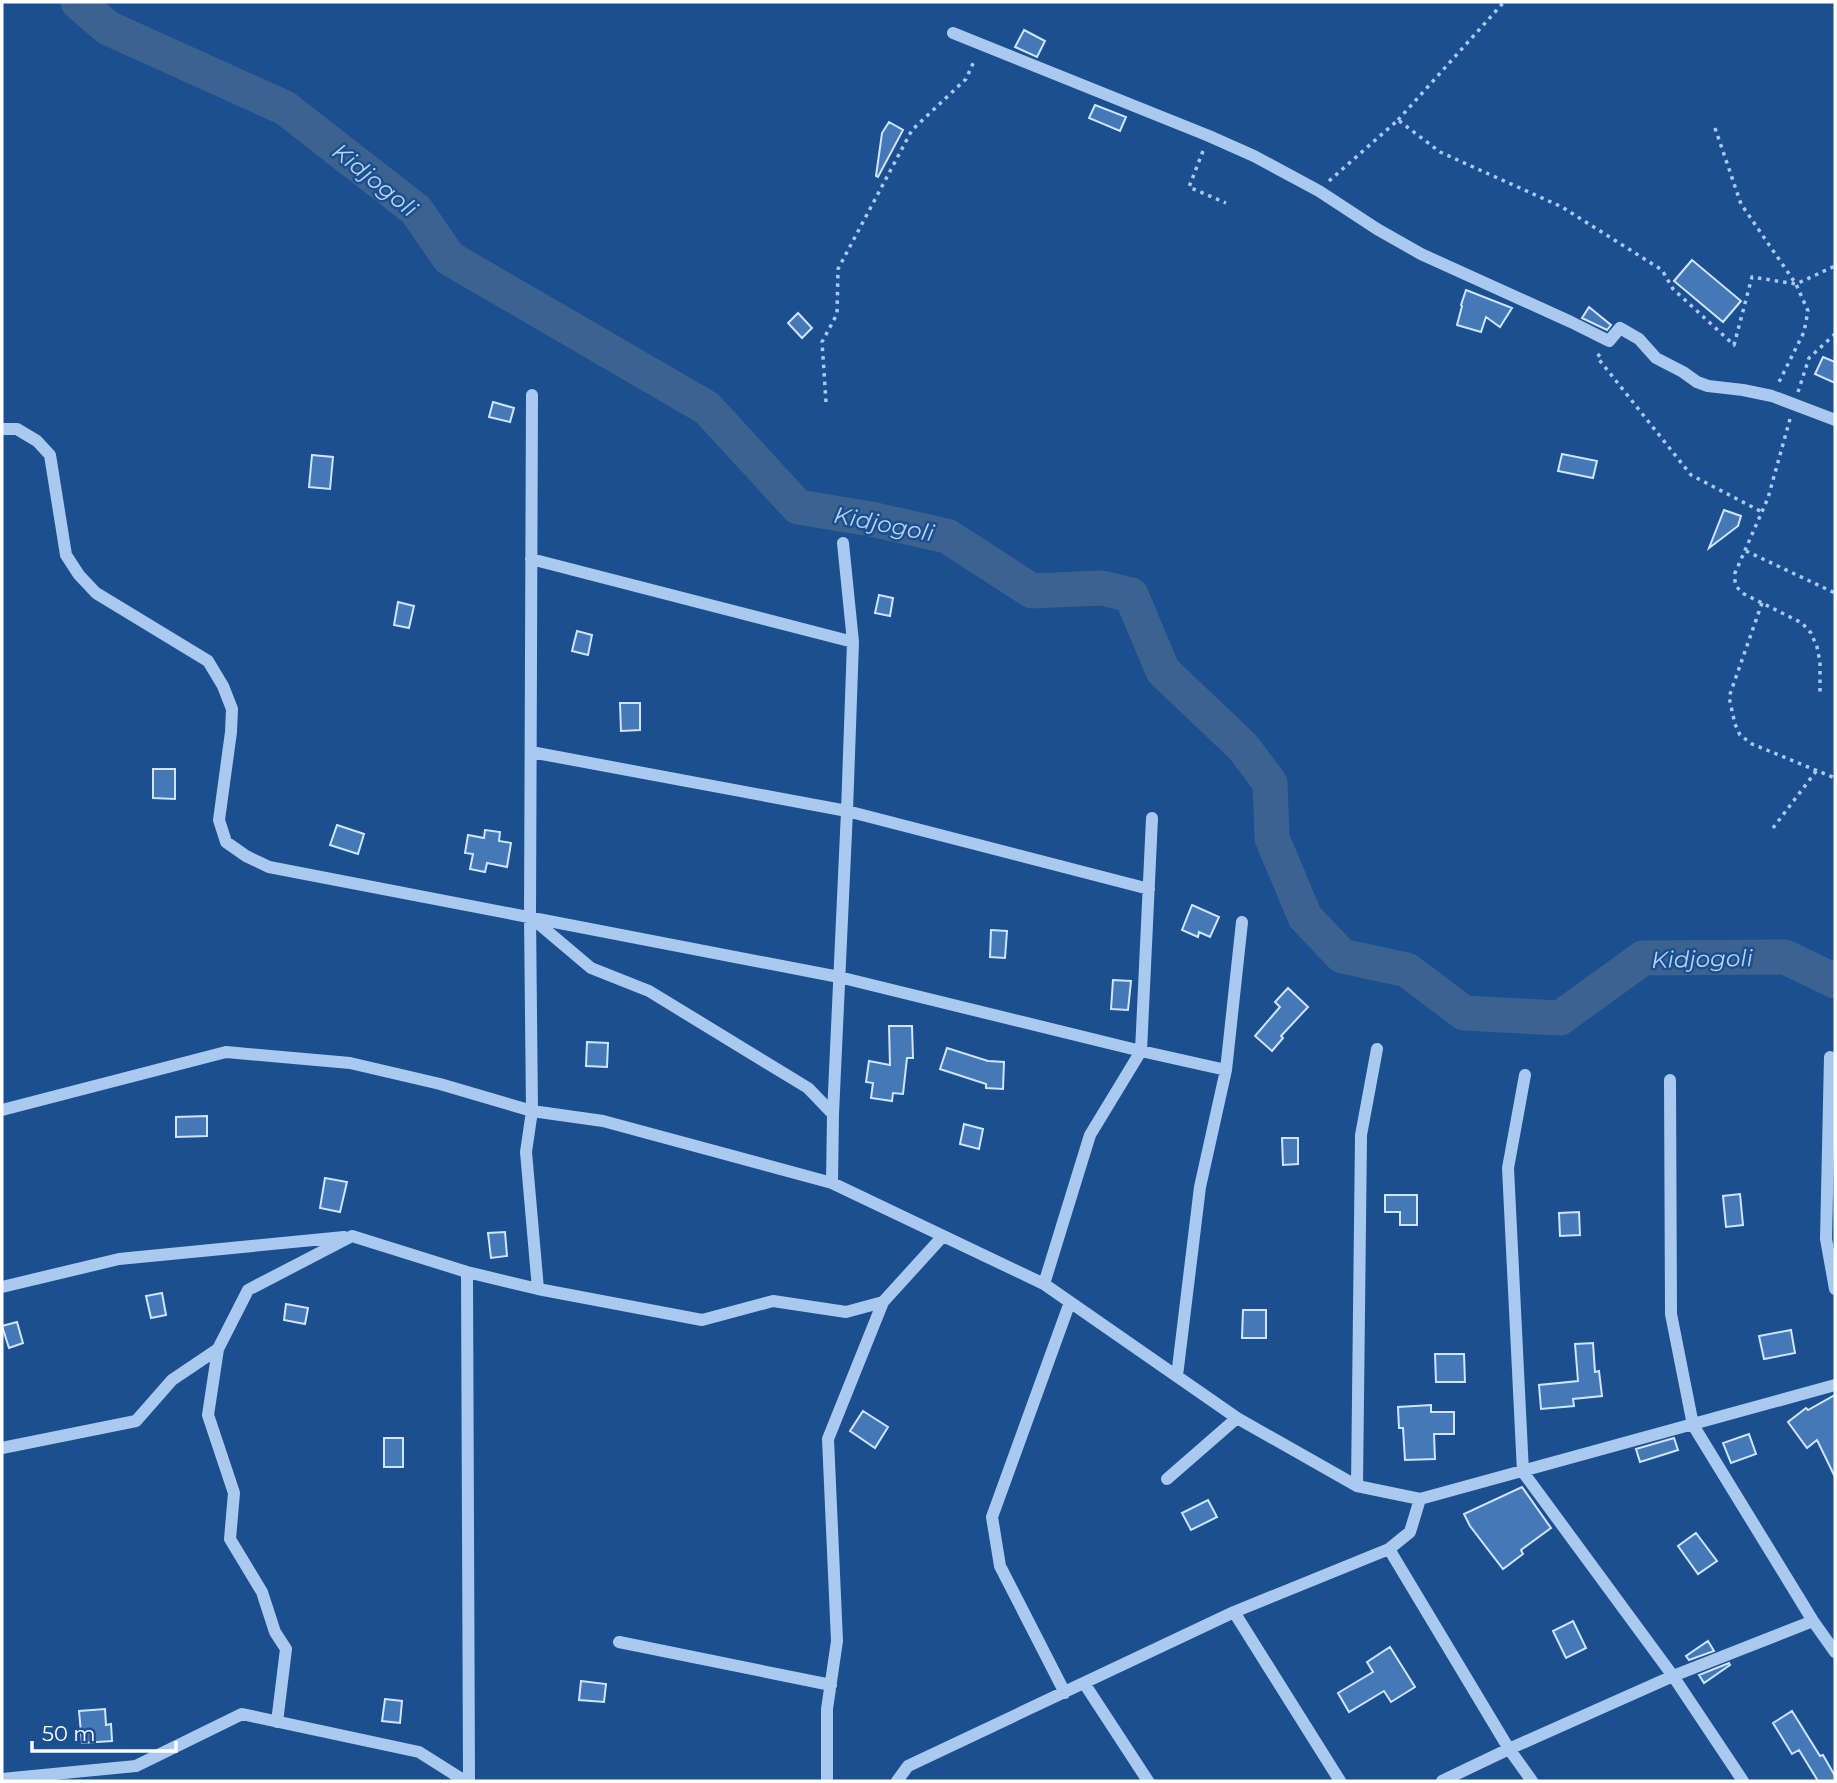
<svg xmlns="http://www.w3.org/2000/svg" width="1837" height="1783" viewBox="0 0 1837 1783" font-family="Montserrat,sans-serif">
  <rect width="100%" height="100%" fill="#1b4f8f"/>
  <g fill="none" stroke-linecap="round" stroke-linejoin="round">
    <path stroke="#3c6290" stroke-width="35" d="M78,2L108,28L285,108L416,210L449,258L707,408L798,507L871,519L947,536L1032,591L1102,588L1131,595L1163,671L1243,747L1270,783L1272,838L1305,917L1342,956L1407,970L1464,1013L1560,1018L1643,958L1785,957L1835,981"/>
  </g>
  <path fill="#4478b7" stroke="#cfe3fa" stroke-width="2" d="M1024,30L1045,41L1037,57L1015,47Z
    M1095,105L1126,117L1120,131L1089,118Z
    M889,122L903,130L878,177L876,176L882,133Z
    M1692,260L1741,301L1723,322L1674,281Z
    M1466,290L1512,308L1500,327L1486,317L1481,332L1457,325L1462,306L1461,305Z
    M1589,307L1611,325L1607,330L1582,318Z
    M798,313L812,328L802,338L788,323Z
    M1823,357L1835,362V383L1815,374Z
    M493,402L514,408L510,422L489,417Z
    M1562,454L1597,461L1593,478L1558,471Z
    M312,455L333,457L330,489L309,487Z
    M1724,510L1741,516L1738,526L1709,548Z
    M879,595L893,598L890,616L875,613Z
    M398,602L414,606L409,628L394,625Z
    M577,631L592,635L588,655L572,651Z
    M620,703H640V730L621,731Z
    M153,769H175V799L153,798Z
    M337,825L364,834L358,854L330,845Z
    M485,830L500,832L499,841L511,843L507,867L487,863L485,872L470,869L473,854L465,853L468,835L484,838Z
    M1192,905L1219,917L1210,937L1199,932L1198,937L1182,930Z
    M991,930L1007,931L1005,958L990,957Z
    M1113,980L1131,981L1128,1010L1111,1009Z
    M1288,988L1308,1007L1281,1036L1283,1038L1272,1051L1255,1036L1280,1007L1275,1002Z
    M889,1026H912L913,1058H907L903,1094L893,1093L892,1101L871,1098L873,1083L866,1082L869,1061L890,1065Z
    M587,1042L608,1043L607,1067L586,1066Z
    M947,1048L988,1061L1004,1062L1003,1089L986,1088V1084L940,1069Z
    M207,1116V1136L176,1137V1117Z
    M964,1124L983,1129L979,1149L960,1144Z
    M1282,1138H1298V1164L1283,1165Z
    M325,1178L347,1182L340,1212L320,1208Z
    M1740,1194L1743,1225L1726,1227L1723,1196Z
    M1385,1195H1417V1225H1400V1212H1385Z
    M1579,1212L1580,1235L1560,1236L1559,1213Z
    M505,1232L507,1256L491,1258L488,1233Z
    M162,1293L166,1315L151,1318L146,1296Z
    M286,1304L308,1308L305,1324L284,1320Z
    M1243,1310H1266V1338H1242Z
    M17,1322L23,1343L9,1348L2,1326Z
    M1791,1330L1795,1353L1764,1359L1759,1336Z
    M1593,1343L1595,1372L1599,1371L1602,1396L1573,1399L1574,1406L1541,1409L1539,1385L1578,1381L1575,1344Z
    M1435,1354H1464L1465,1382H1436Z
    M1835,1395V1477L1817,1440L1807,1448L1788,1422L1806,1408L1808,1410Z
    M1431,1405V1412H1454V1434H1434L1435,1459L1405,1460L1403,1428H1399L1398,1407Z
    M863,1411L888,1427L875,1448L850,1431Z
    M1749,1434L1756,1454L1731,1463L1723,1443Z
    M384,1438H403V1467H384Z
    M1674,1438L1678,1450L1640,1462L1636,1449Z
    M1522,1487L1551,1528L1521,1550L1523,1554L1503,1569L1470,1526L1464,1514Z
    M1208,1500L1217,1517L1191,1530L1182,1513Z
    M1696,1533L1717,1561L1698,1574L1678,1546Z
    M1573,1621L1586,1648L1566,1658L1553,1631Z
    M1708,1641L1714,1651L1689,1660L1686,1656Z
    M1390,1647L1415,1687L1391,1702L1384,1691L1349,1712L1338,1693L1373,1672L1367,1662Z
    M1729,1663L1730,1665L1704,1683L1699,1675Z
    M581,1681L606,1684L604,1702L579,1700Z
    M385,1699L402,1701L400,1723L382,1721Z
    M105,1709L106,1725L111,1724L112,1741L82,1743L79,1711Z
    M1792,1711L1820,1756L1823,1755L1835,1776V1781H1818L1799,1750L1792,1754L1773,1723Z"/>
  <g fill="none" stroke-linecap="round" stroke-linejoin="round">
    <path stroke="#a9c9ee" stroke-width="3.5" stroke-dasharray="3.5 5" stroke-linecap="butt" d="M1398,120L1504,2
      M1715,128L1741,204L1796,284L1808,311L1804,332L1779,382
      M1203,151L1189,187L1226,203
      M1329,181L1398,120L1440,152L1562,207L1662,270L1673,289L1734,345L1752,277L1796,284L1835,266
      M1600,354L1597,357L1691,475L1762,512
      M1798,392L1809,358L1835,334
      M826,402L822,342L837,314L838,269L912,130L966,79L975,59
      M1790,419L1768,498L1735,573C1734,583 1736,588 1744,594L1802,623L1811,633L1817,647L1820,662V695
      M1746,551L1835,593
      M1762,603L1729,697L1735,724L1740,735L1752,744L1835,778
      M1773,828L1817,770"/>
    <path stroke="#a9c9ee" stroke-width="12" d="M953,33L1209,136L1254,156L1319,191L1377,229L1421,254L1571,322L1609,341L1620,328L1639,339L1656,358L1683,372L1697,382L1708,386L1743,390L1772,396L1835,420
      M532,395L530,916L532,1111L526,1152L538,1289
      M2,429H17L37,441L50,455L66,555L79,575L96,593L208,661L223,686L232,709L231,732L219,820L226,842L246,856L269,867L839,977L1141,1051L1226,1070
      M531,559L853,642
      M531,752L847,811L1149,889
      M533,919L591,968L649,991L808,1088L833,1114
      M1830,1057L1826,1239L1835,1289
      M1525,1075L1508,1168L1523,1472L1673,1676L1743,1781
      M1670,1080L1671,1314L1693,1425L1813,1621L1835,1652
      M2,1110L226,1052L350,1063L440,1084L532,1111L603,1121L832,1183L1044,1284L1237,1418L1357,1486L1420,1499L1835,1385
      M832,1183L833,1114L847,811L853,642L843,543
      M467,1272L469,1781
      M1044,1284L1090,1135L1141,1051L1152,818
      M2,1287L119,1259L344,1237
      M218,1349L208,1415L234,1493L230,1539L262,1592L275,1632L286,1649L277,1722
      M1177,1376L1200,1187L1226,1070L1242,922
      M2,1448L136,1421L172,1380L218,1349L248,1290L352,1236L467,1272L538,1289L702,1320L773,1301L846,1312L883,1302
      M1167,1479L1237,1418
      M1357,1486L1361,1135L1377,1049
      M1389,1549L1509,1749L1532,1781
      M1234,1612L1340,1781
      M619,1642L831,1685
      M1084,1683L1148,1781
      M1065,1693L1000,1566L992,1517L1070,1302
      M2,1779L136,1766L242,1714L419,1752L465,1781
      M827,1781V1709L837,1641L828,1439L883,1302L943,1236
      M897,1781L908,1766L1234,1612L1389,1549L1410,1532L1420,1499
      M1442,1781L1509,1749L1673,1676L1813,1621"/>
  </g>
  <g text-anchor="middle" stroke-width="5" stroke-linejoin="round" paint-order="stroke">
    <g font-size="23" font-style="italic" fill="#b5d3f5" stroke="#1b4f8f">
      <text transform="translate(375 180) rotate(39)" y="8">Kidjogoli</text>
      <text transform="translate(884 524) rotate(11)" y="8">Kidjogoli</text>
      <text transform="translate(1702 959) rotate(-1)" y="8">Kidjogoli</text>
    </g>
  </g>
  <rect width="1837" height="1783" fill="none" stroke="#ffffff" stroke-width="7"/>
  <path d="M32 1741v10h144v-10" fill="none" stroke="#ffffff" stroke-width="3.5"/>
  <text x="42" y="1741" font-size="21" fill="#ffffff" stroke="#1b4f8f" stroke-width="5" paint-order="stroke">50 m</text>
</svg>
